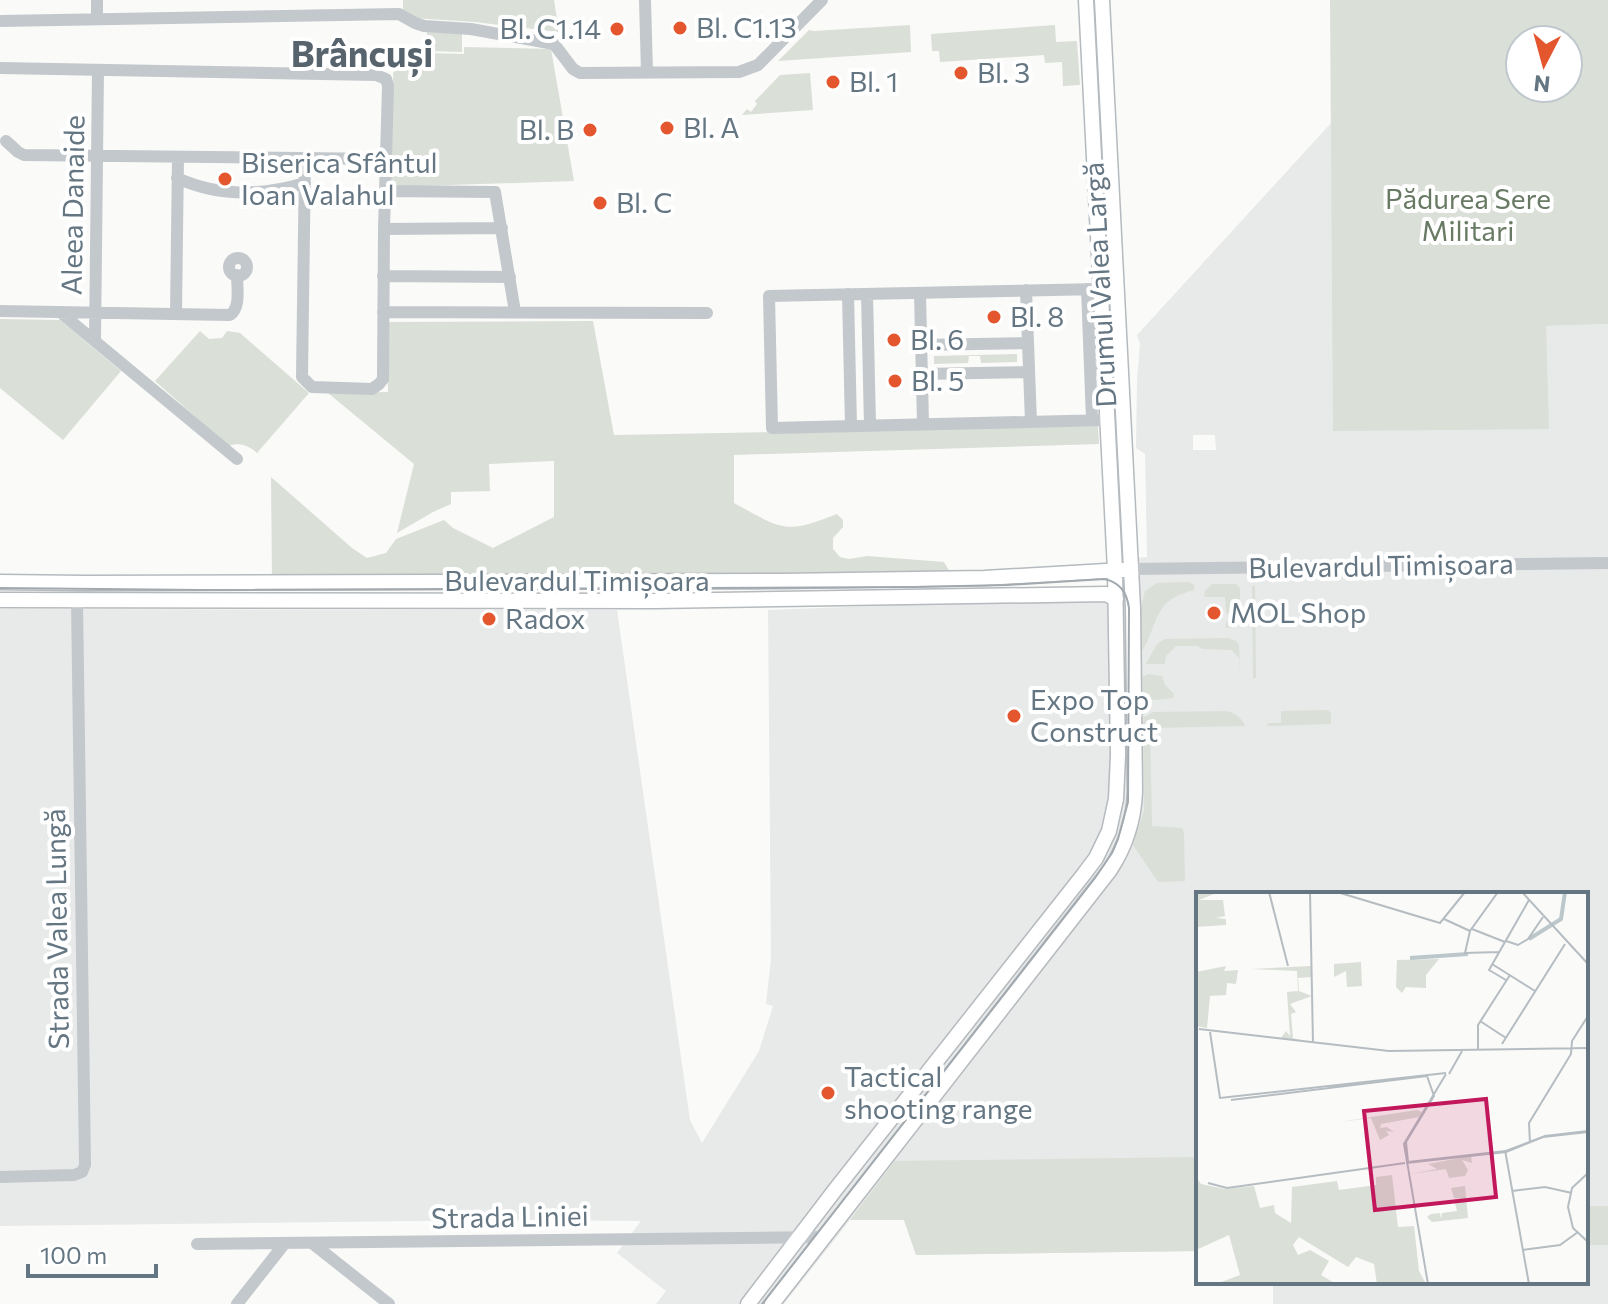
<svg xmlns="http://www.w3.org/2000/svg" width="1608" height="1304" viewBox="0 0 1608 1304" font-family="Commissioner,sans-serif">
  <rect width="100%" height="100%" fill="#fafaf8"/>
  <path fill="#e8e9e9" fill-rule="evenodd" d="M1332,122L1334,431L1546,326L1608,324V1304H1273V1282H1586V894H1198V1251L916,1255L904,1220H850L784,1304H656L666,1291L617,1253L641,1221L498,1220L0,1226V609L617,610L690,1120L702,1143L759,1051L773,1006L766,1004L771,958L768,610L1137,596L1136,558L1147,557L1145,454L1136,448L1137,380L1140,344L1137,335ZM1193,435H1215L1216,450H1193Z"/>
  <path fill="#dadfd7" fill-rule="evenodd" d="M403,0H554L559,32L475,22L412,18L403,12Z
    M1330,0H1608V324L1546,326L1549,429L1333,431ZM1520,40H1568V88H1520Z
    M910,25L911,52L778,61L809,30L814,31Z
    M1055,25L1056,42L1077,41L1080,85L1063,86L1062,62L1045,63L1044,55L940,62L939,51H932L931,34Z
    M427,32L462,33V52L427,51Z
    M394,46H424V53L464,54V47L551,49L574,181L390,187Z
    M810,73L813,110L742,115L747,109L751,112L757,104L755,101L780,75Z
    M0,319L60,320L121,371L63,440L0,388Z
    M593,321L614,435L1098,426L1099,444L734,455V503C782,529 785,535 837,514L843,520V527L833,538V549L840,557L849,559L867,556L944,562L950,572L272,578L271,477L352,548L367,558L386,553L396,539L444,520L453,528L493,548L554,517V461L489,464L490,491L451,492V504L433,512L397,533L414,464L328,393L388,392L387,322Z
    M200,331L209,339L222,338L227,331L240,333L309,393L257,453C248,445 240,442 228,446L155,381Z
    M1017,354V362L981,363L980,356H969L968,363L934,364V356Z
    M1189,582L1194,585V590C1151,601 1160,623 1141,653L1140,613L1145,591L1157,583Z
    M1236,584L1240,588V620L1233,627L1226,628V622L1232,621V614L1226,613L1225,597H1204L1205,591L1212,584Z
    M1252,586H1255L1256,678H1253Z
    M1228,638L1236,641L1239,645L1240,679L1239,658L1232,650L1202,649L1198,646H1176L1166,656L1165,664H1146L1157,644L1165,639Z
    M1148,674L1162,676L1165,685L1174,694L1173,698L1154,700L1146,697L1143,692L1142,677Z
    M1328,710L1331,713V724L1266,726L1269,723H1281V711Z
    M1227,711C1235,713 1242,718 1245,726L1150,728L1152,826L1182,828L1184,833L1185,881L1158,882L1133,845L1144,811L1143,722L1144,717L1153,712Z
    M1198,1157V1251L916,1255L904,1220H850L895,1161Z
    M1586,1206H1608V1245H1586Z"/>
  <g fill="none" stroke-linecap="round" stroke-linejoin="round">
    <g stroke="#b5babe" stroke-width="17">
      <path id="major" d="M0,582L85,583L782,581L984,578L1123,570
        M0,600L655,601L1106,594L1116,599
        M748,1304L835,1190L1084,874L1096,858L1109,831L1116,799L1118,755L1115,570L1086,0
        M772,1304L1110,870C1125,847 1134,820 1135,792L1133,608L1102,0"/>
    </g>
    <path stroke="#c3c8cc" stroke-width="12" d="M97,0V19
      M645,0L647,72
      M0,21L399,14L415,23L424,26L471,29L554,44L573,69L580,73L739,72L758,65L822,0
      M0,68L376,75L386,79L388,86L384,229L383,379L379,384L372,389L312,387L302,377L305,158
      M6,141L18,152L24,155L386,159
      M177,178C219,197 262,196 305,183
      M385,191L495,192L515,312
      M384,229L502,228
      M229 267a9 9 0 1 1 18 0a9 9 0 1 1-18 0Z
      M383,276L510,277
      M1087,289L1092,420
      M1100,289L769,296L772,428L1107,420
      M1026,290L1031,422
      M920,293L923,424
      M848,294L851,426
      M867,294L870,425
      M0,311L230,315C241,307 237,288 237,275
      M383,312L707,313
      M61,313L237,459
      M176,314L178,157
      M95,341L98,70
      M921,345L1028,343
      M922,374L1029,372
      M1131,569L1608,563
      M0,1177L74,1175L82,1172L85,1165L77,601
      M312,1243L389,1304
      M197,1244L823,1237
      M237,1304L285,1243"/>
    <use href="#major" stroke="#fff" stroke-width="14"/>
    <path stroke="#a2aab0" stroke-width="2" d="M0,588L201,590L914,587L1007,585L1104,579C1120,582 1127,592 1129,608L1128,802L1118,839L1112,853L1095,878L762,1304"/>
  </g>
  <g fill="#e4572e" stroke="#fff" stroke-width="3">
    <circle cx="680" cy="28" r="8"/>
    <circle cx="617" cy="29" r="8"/>
    <circle cx="961" cy="73" r="8"/>
    <circle cx="833" cy="82" r="8"/>
    <circle cx="667" cy="128" r="8"/>
    <circle cx="590" cy="130" r="8"/>
    <circle cx="225" cy="179" r="8"/>
    <circle cx="600" cy="203" r="8"/>
    <circle cx="994" cy="317" r="8"/>
    <circle cx="894" cy="340" r="8"/>
    <circle cx="895" cy="381" r="8"/>
    <circle cx="1214" cy="613" r="8"/>
    <circle cx="489" cy="619" r="8"/>
    <circle cx="1014" cy="716" r="8"/>
    <circle cx="828" cy="1093" r="8"/>
  </g>
  <g text-anchor="middle" stroke-width="8" stroke-linejoin="round" paint-order="stroke">
    <g font-size="28" fill="#657683" stroke="#fff" text-anchor="start">
      <text x="696" y="38">Bl. C1.13</text>
      <text x="601" y="39" text-anchor="end">Bl. C1.14</text>
      <text x="977" y="83">Bl. 3</text>
      <text x="849" y="92">Bl. 1</text>
      <text x="683" y="138">Bl. A</text>
      <text x="574" y="140" text-anchor="end">Bl. B</text>
      <text x="241" y="173">Biserica Sfântul<tspan x="241" dy="32">Ioan Valahul</tspan></text>
      <text x="616" y="213">Bl. C</text>
      <text x="1010" y="327">Bl. 8</text>
      <text x="910" y="350">Bl. 6</text>
      <text x="911" y="391">Bl. 5</text>
      <text x="1230" y="623">MOL Shop</text>
      <text x="505" y="629">Radox</text>
      <text x="1030" y="710">Expo Top<tspan x="1030" dy="32">Construct</tspan></text>
      <text x="844" y="1087">Tactical<tspan x="844" dy="32">shooting range</tspan></text>
    </g>
    <g font-size="28" fill="#687a64" stroke="#fff">
      <text x="1468" y="209">Pădurea Sere<tspan x="1468" dy="32">Militari</tspan></text>
    </g>
    <g font-size="28" fill="#657683" stroke="#fff">
      <text transform="translate(73 205) rotate(-89)" y="10">Aleea Danaide</text>
      <text transform="translate(1100 285) rotate(-93)" y="10">Drumul Valea Largă</text>
      <text transform="translate(1381 566) rotate(-1)" y="10">Bulevardul Timișoara</text>
      <text x="577" y="591">Bulevardul Timișoara</text>
      <text transform="translate(57 929) rotate(-91)" y="10">Strada Valea Lungă</text>
      <text transform="translate(510 1217) rotate(-1)" y="10">Strada Liniei</text>
    </g>
    <g font-size="36" font-weight="bold" fill="#57646e" stroke="#fff">
      <text x="362" y="67">Brâncuși</text>
    </g>
  </g>
  <g transform="translate(1196 892)">
    <rect width="392" height="392" fill="#fafaf8"/>
    <path d="M0,0H23L3,8H27L29,24L20,26L30,27V33L0,35ZM243,67L230,83V96L210,95L206,101L200,95L201,68ZM165,70L166,94L151,95L150,79L138,85V72ZM30,74L28,79L42,78L40,92L31,91L30,103L14,104L11,136L0,134V80ZM115,74L116,85L102,86L103,99L116,104L94,112L100,120L95,122L97,146L106,148L85,146L90,139L94,144L91,100L102,99L101,79L55,77ZM221,218L226,220L223,225L185,232L184,236L191,235L198,240L190,239L193,243L184,248L175,226L143,230ZM275,264L276,271L266,268L272,278L269,284L253,286L250,277L214,282L241,277L232,272ZM196,283L202,335L218,334L223,379L230,392H181L178,372L160,365L152,375L103,345L97,353L102,363L114,358L133,369L125,383L140,392H20L44,383L33,343L0,358V285L5,292L29,297L58,294L64,316L78,313L79,321L95,331L96,295L141,289L143,298L180,293V285ZM269,294L272,326L236,330L231,325L235,322L244,321L245,327L246,321L261,319L258,307L265,306H258L255,296Z" fill="#dadfd7"/>
    <path fill="none" stroke="#bbc7cb" stroke-width="4" d="M333,47L365,27L369,0M214,66L272,62"/>
    <path fill="none" stroke="#b5bdc2" stroke-width="2" d="M73,0L92,74M114,0L117,151M141,0L244,31L269,0M302,0L274,39L269,61L303,60M326,0L392,72M248,27L274,39M276,37L309,50M310,49L322,53L332,47L347,25M296,72L339,99M310,88L293,78L333,8M284,129L310,146M3,137L193,159L392,156M14,140L24,206L250,181M306,152L369,52M282,158V133L314,83M253,182L266,159M35,208L231,184L238,204L210,250L212,270L310,259L349,244L392,239M334,251L333,231L375,162L376,149L392,124M309,258L333,392M210,271L310,260L347,245L392,240M392,281L376,296L372,315L377,336L392,350M12,291L31,296L209,271M316,299L349,295L376,301M326,358L364,353L382,340M232,392L208,252L250,182"/>
    <path fill="#c2185b" fill-opacity="0.15" stroke="#c2185b" stroke-width="4" d="M290,207L300,305L179,318L168,219Z"/>
    <rect width="392" height="392" fill="none" stroke="#657683" stroke-width="4"/>
  </g>
  <g transform="translate(1544 64) rotate(186)"><circle r="38" fill="#ffffff" stroke="#c1c8cd" stroke-width="2"/>
  <path d="M0-6L14 30L0 20L-14 30Z" fill="#e4572e"/>
  <text y="-12" font-size="22" font-weight="bold" text-anchor="middle" fill="#657683">N</text>
  </g>
  <path d="M28 1264v12h128v-12" fill="none" stroke="#657683" stroke-width="4"/>
  <text x="40" y="1264" font-size="24" fill="#657683" stroke="#ffffff" stroke-width="6" paint-order="stroke">100 m</text>
</svg>
